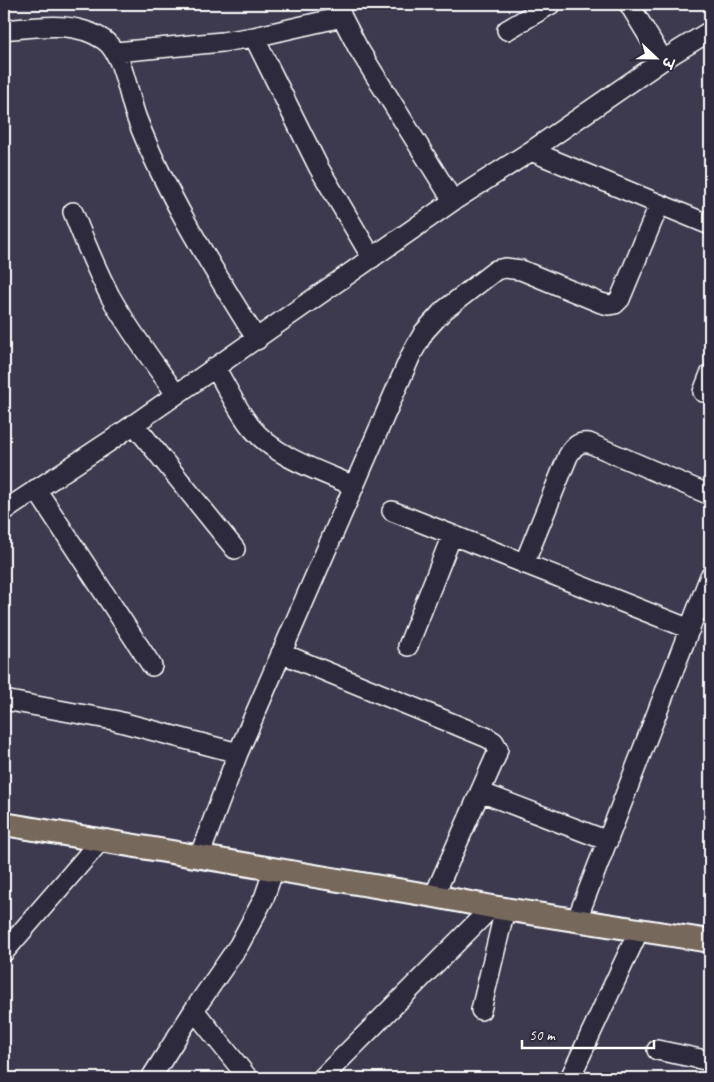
<svg xmlns="http://www.w3.org/2000/svg" width="714" height="1082" viewBox="0 0 714 1082" font-family="Caveat,'Playpen Sans Deva',sans-serif">
  <rect width="100%" height="100%" fill="#3d3a50"/>
  <filter id="ink" filterUnits="userSpaceOnUse"><feTurbulence type="fractalNoise" baseFrequency=".02" numOctaves="2"/><feDisplacementMap in="SourceGraphic" scale="10" xChannelSelector="R" yChannelSelector="G"/><feConvolveMatrix kernelMatrix="1 2 1 2 8 2 1 2 1" color-interpolation-filters="sRGB"/></filter>
  <g filter="url(#ink)">
    <g fill="none" stroke-linecap="round" stroke-linejoin="round">
      <g stroke="#fff" stroke-width="22">
        <path id="minor" d="M338,4L342,17L358,48L453,201
          M629,4L663,60
          M4,30C36,27 75,20 104,40C124,54 128,97 137,119C167,197 213,269 257,340
          M507,30L551,4
          M254,37L319,168L372,258
          M116,52L222,42L254,37L342,17
          M531,151L710,225
          M73,212C84,240 96,269 110,296C129,330 153,362 176,394
          M215,367C226,386 238,411 251,427C276,458 318,470 354,486
          M703,392L710,374
          M134,424L235,549
          M36,489L152,666
          M4,511L110,441L453,201L531,151L663,60L710,31
          M392,511L690,629
          M524,564L568,456C574,446 578,442 589,443L710,495
          M408,646L452,535
          M281,653L488,738L494,742L498,749L496,756L434,896
          M4,700L113,720L238,753
          M480,792L608,841
          M199,857L238,753L411,355L424,332L443,311L496,270L505,268L521,270L601,303L609,305L615,304L620,299L659,205
          M577,919L710,576
          M4,952L101,840
          M194,1010L248,1078
          M481,1010L505,909
          M657,1050L710,1061
          M151,1078L194,1010L239,945L264,898L274,869
          M322,1078L492,907
          M570,1078L639,930"/>
      </g>
      <g stroke="#fff" stroke-width="26">
        <path id="major" d="M4,824L434,896L492,907L710,941"/>
      </g>
      <use href="#minor" stroke="#2f2a3d" stroke-width="19"/>
      <use href="#major" stroke="#76695c" stroke-width="22"/>
    </g>
  </g>
  <rect width="714" height="1082" fill="none" stroke="#2f2a3d" stroke-width="20"/>
  <rect x="10" y="10" width="694" height="1062" fill="none" stroke="#fff" stroke-width="2" filter="url(#ink)"/>
  <g transform="translate(656 58) rotate(112)" stroke="#2f2a3d" stroke-width="4" paint-order="stroke">
  <path d="M0-4L9 19L0 12L-9 19Z" fill="#ffffff"/>
  <text y="-8" font-size="14" font-weight="bold" text-anchor="middle" fill="#ffffff">उ</text>
  </g>
  <path d="M522 1040v8h132v-8" fill="none" stroke="#ffffff" stroke-width="2.5"/>
  <text x="529" y="1040" font-size="15" fill="#ffffff" stroke="#2f2a3d" stroke-width="4" paint-order="stroke">50 m</text>
</svg>
